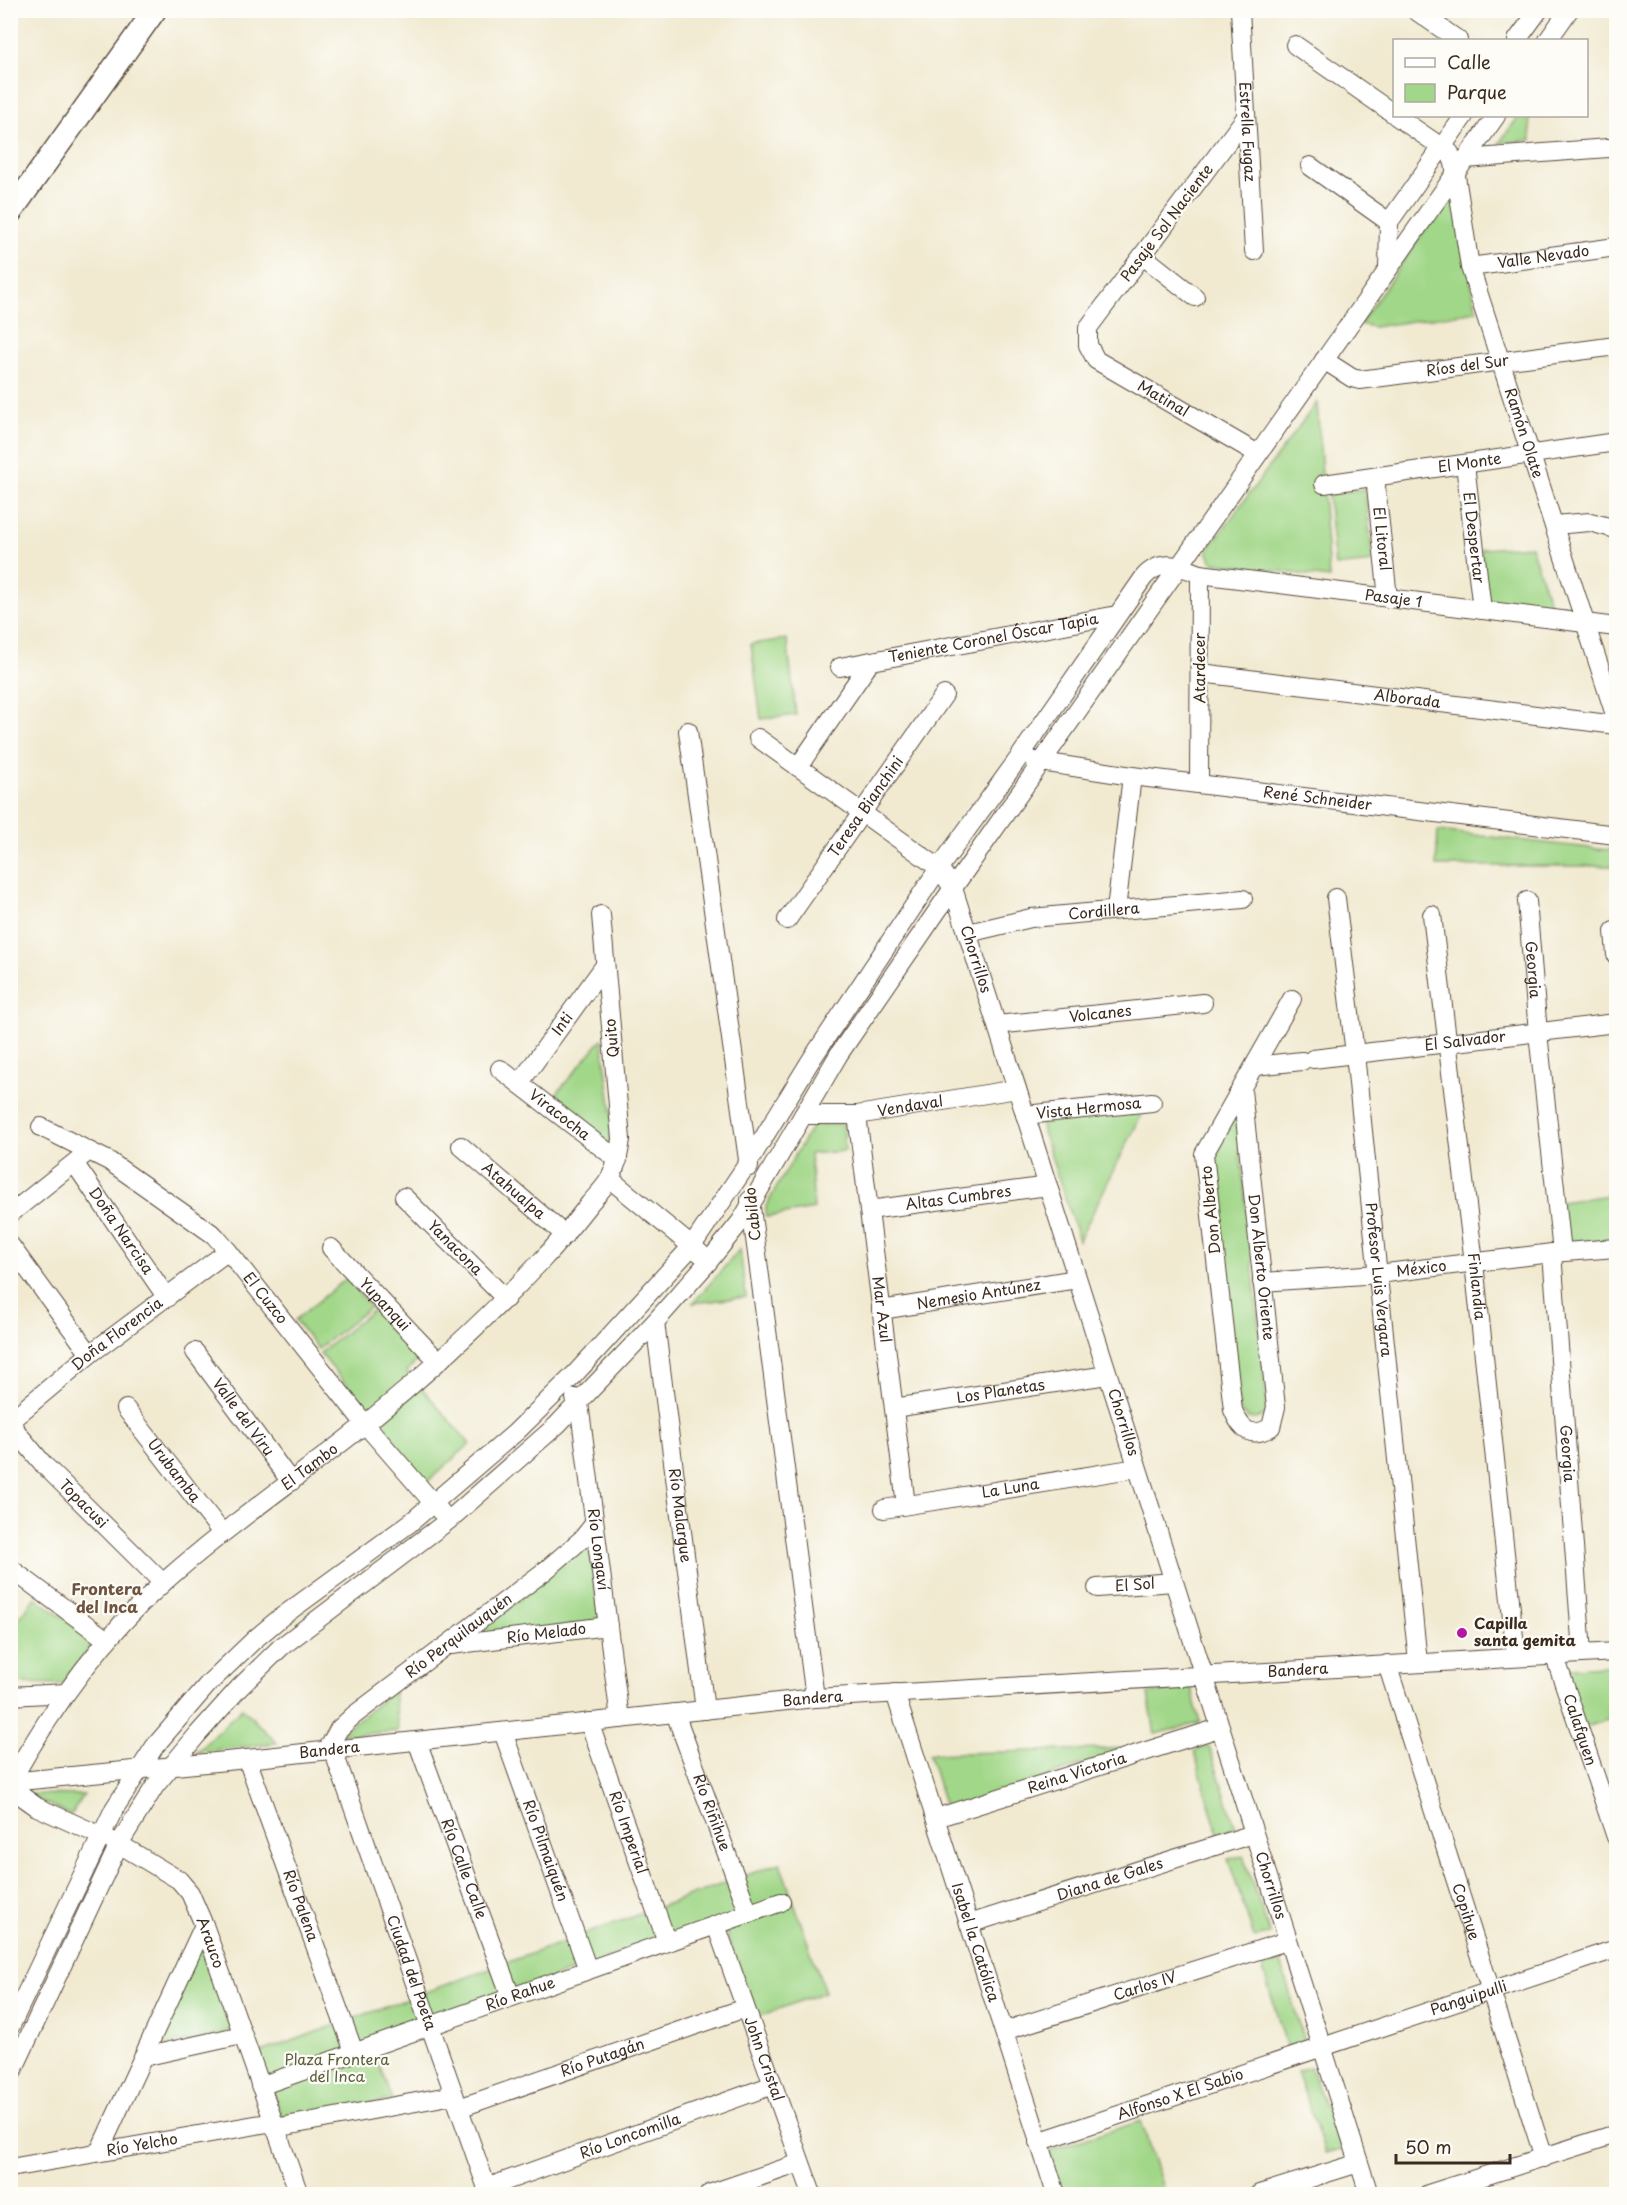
<svg xmlns="http://www.w3.org/2000/svg" width="1627" height="2205" viewBox="0 0 1627 2205" font-family="'Playpen Sans',sans-serif">
  <rect width="100%" height="100%" fill="#fdfcf7"/>
  <filter id="ink" filterUnits="userSpaceOnUse"><feTurbulence type="fractalNoise" baseFrequency=".0167" numOctaves="2"/><feDisplacementMap in="SourceGraphic" scale="12" xChannelSelector="R" yChannelSelector="G"/><feConvolveMatrix kernelMatrix="1 2 1 2 8 2 1 2 1" color-interpolation-filters="sRGB"/></filter>
  <filter id="wash" filterUnits="userSpaceOnUse"><feTurbulence type="fractalNoise" baseFrequency=".008" numOctaves="4" result="noise"/><feDisplacementMap in="SourceGraphic" scale="24" xChannelSelector="R" yChannelSelector="G"/><feGaussianBlur stdDeviation="1.35" result="paint"/><feColorMatrix in="noise" values="0 0 0 0 0 0 0 0 0 0 0 0 0 0 0 0 0 1.4 0 .05"/><feComposite in="paint" operator="in"/></filter>
  <g filter="url(#wash)">
    <rect width="100%" height="100%" fill="#f1ead1"/>
    <path fill="#a1d788" stroke="#6e8053" stroke-width="1.5" d="M1519,116H1529L1531,140L1499,143Z
      M1452,191L1477,311L1374,327L1360,324Z
      M1317,402L1329,578L1212,562L1207,551Z
      M1365,489L1373,562L1335,566L1328,494Z
      M1531,546L1554,616L1488,607L1481,549Z
      M787,639L796,715L761,719L751,644Z
      M1438,831L1616,851V866H1436Z
      M602,1039L614,1128L608,1145L552,1099Z
      M1144,1110L1079,1240L1038,1117Z
      M1236,1112L1268,1411C1263,1418 1256,1420 1248,1418L1239,1409L1209,1155Z
      M843,1124L845,1151L810,1154L814,1209L766,1217V1206L812,1126Z
      M1616,1194V1241L1567,1244L1561,1202Z
      M740,1249L746,1297L693,1303Z
      M347,1278L370,1307L318,1349L295,1320Z
      M375,1308L421,1357L407,1371L470,1444L427,1482L320,1353Z
      M589,1542L600,1622L472,1638Z
      M35,1597L95,1641L63,1684L11,1683V1630Z
      M1616,1665V1717L1585,1727L1562,1669Z
      M1191,1687L1200,1723L1155,1734L1148,1694Z
      M394,1691L398,1731L337,1736Z
      M242,1708L277,1743L197,1752Z
      M1209,1746L1236,1828L1218,1835L1194,1751Z
      M1133,1748L946,1811L929,1754Z
      M26,1794L84,1795L71,1815Z
      M1243,1856L1270,1934L1254,1937L1228,1859Z
      M780,1863L825,1992L757,2017L721,1919L371,2041L392,2100L283,2121L259,2053Z
      M202,1942L234,2031L151,2049Z
      M1281,1962L1305,2045L1288,2051L1262,1966Z
      M1310,2067L1342,2149L1325,2153L1297,2071Z
      M1141,2121L1165,2194H1062L1048,2151Z"/>
  </g>
  <g filter="url(#ink)">
    <g fill="none" stroke-linecap="round" stroke-linejoin="round">
      <g stroke="#564739" stroke-width="20">
        <g id="minor">
          <path id="s1" d="M1240,10L1254,251"/>
          <path d="M1415,10L1458,40"/>
          <path d="M1517,40L1539,10"/>
          <path d="M1548,40L1569,10"/>
          <path d="M1295,45L1394,114"/>
          <path id="s2" d="M1396,116L1450,153L1454,163L1470,267L1616,718"/>
          <path id="s3" d="M1246,117L1088,328V345L1096,360L1258,454"/>
          <path d="M1465,159L1608,148"/>
          <path d="M1310,166L1389,222"/>
          <path d="M1143,256L1195,297"/>
          <path id="s4" d="M1470,267L1616,247"/>
          <path d="M1388,269L1389,222L1464,116"/>
          <path id="s5" d="M1324,360L1352,378L1360,380L1616,346"/>
          <path id="s6" d="M1465,464L1482,610"/>
          <path id="s7" d="M1375,477L1388,598"/>
          <path id="s8" d="M1324,484L1616,442"/>
          <path d="M1554,525L1590,522L1616,529"/>
          <path id="s9" d="M1200,574L1616,627"/>
          <path id="s10" d="M840,667L1117,615"/>
          <path id="s11" d="M1201,673L1616,725"/>
          <path d="M688,731L749,1167"/>
          <path id="s12" d="M758,738L939,868L953,888L1369,2194"/>
          <path id="s13" d="M1035,761L1132,776L1616,835"/>
          <path d="M798,767L871,661"/>
          <path id="s14" d="M1336,898L1355,1054L1418,1662"/>
          <path id="s15" d="M1527,901L1538,1033L1562,1252"/>
          <path d="M1116,910L1132,776"/>
          <path id="s16" d="M1432,915L1474,1263L1516,1656"/>
          <path id="s17" d="M787,920L944,695"/>
          <path d="M1614,931L1616,955"/>
          <path id="s18" d="M968,933L1031,918L1243,899"/>
          <path id="s19" d="M997,1025L1203,1003"/>
          <path id="s20" d="M1313,1059L1616,1023"/>
          <path d="M1255,1066L1302,1061"/>
          <path id="s21" d="M500,1069L618,1160"/>
          <path id="s22" d="M519,1084L605,965"/>
          <path id="s23" d="M1242,1090L1276,1407L1271,1427C1251,1439 1241,1430 1233,1410L1204,1154L1292,999"/>
          <path id="s24" d="M803,1115H857L1017,1089"/>
          <path id="s25" d="M857,1115L906,1505"/>
          <path id="s26" d="M1025,1115L1152,1102"/>
          <path id="s27" d="M41,1127L109,1161L214,1235L228,1251L365,1424L441,1512"/>
          <path id="s28" d="M461,1146L565,1235"/>
          <path id="s29" d="M75,1164L167,1298"/>
          <path d="M610,1179L701,1254"/>
          <path id="s30" d="M404,1197L506,1299"/>
          <path d="M750,1200L815,1698"/>
          <path id="s31" d="M869,1210L1048,1186"/>
          <path d="M10,1214L84,1155"/>
          <path d="M10,1245L90,1354"/>
          <path id="s32" d="M331,1248L438,1361"/>
          <path id="s33" d="M1552,1253L1582,1653"/>
          <path id="s34" d="M1262,1282L1378,1274L1552,1253L1616,1248"/>
          <path id="s35" d="M881,1310L1077,1279"/>
          <path id="s36" d="M655,1322L705,1710"/>
          <path id="s37" d="M195,1352L291,1482"/>
          <path id="s38" d="M575,1398L579,1403L620,1719"/>
          <path id="s39" d="M894,1408L1107,1375"/>
          <path id="s40" d="M126,1409L222,1533"/>
          <path id="s41" d="M10,1421L90,1354L228,1251"/>
          <path id="s42" d="M10,1421L19,1435L44,1465L163,1583"/>
          <path id="s43" d="M884,1509L1137,1468"/>
          <path d="M10,1568L107,1640"/>
          <path id="s44" d="M1097,1588L1173,1582"/>
          <path id="s45" d="M451,1645L608,1626"/>
          <path id="s46" d="M1554,1654L1616,1837"/>
          <path id="s47" d="M1387,1664L1544,2158"/>
          <path id="s48" d="M895,1693L1056,2194"/>
          <path d="M10,1696L66,1693"/>
          <path id="s49" d="M675,1713L749,1914"/>
          <path id="s50" d="M589,1722L667,1942"/>
          <path id="s51" d="M503,1732L588,1970"/>
          <path id="s52" d="M417,1741L511,1997"/>
          <path id="s53" d="M327,1750L339,1729L353,1716L546,1570L582,1539L594,1524"/>
          <path id="s54" d="M333,1750L489,2194"/>
          <path id="s55" d="M247,1759L354,2052"/>
          <path id="s56" d="M10,1782L247,1759L815,1698L1616,1652"/>
          <path id="s57" d="M11,1782L23,1797L37,1807L119,1844L179,1880L190,1893L204,1925L299,2194"/>
          <path id="s58" d="M10,1783C51,1709 101,1638 164,1582C227,1526 298,1478 364,1425C427,1374 488,1318 543,1259C560,1241 575,1222 590,1203C597,1195 605,1187 610,1178C617,1166 619,1153 621,1139L601,915"/>
          <path id="s59" d="M936,1818L1219,1728"/>
          <path id="s60" d="M969,1924L1253,1834"/>
          <path id="s61" d="M716,1925L812,2194"/>
          <path d="M10,2027L114,1809L155,1746L209,1683L255,1639L280,1618L410,1523L516,1432L574,1375L692,1246L748,1163L811,1060L939,868L1018,759L1144,577C1161,558 1180,566 1200,574L1199,784"/>
          <path id="s62" d="M1004,2031L1287,1941"/>
          <path d="M143,2057L242,2035"/>
          <path d="M10,2077L119,1844L155,1786L197,1735L239,1688L281,1647L449,1520L557,1425L655,1322L709,1261L741,1221L839,1054L953,888L1496,116"/>
          <path id="s63" d="M260,2086L781,1902"/>
          <path id="s64" d="M459,2108L745,2008"/>
          <path d="M275,2128L454,2095"/>
          <path id="s65" d="M1038,2142L1616,1949"/>
          <path d="M99,2152L204,1925"/>
          <path id="s66" d="M10,2168L273,2122"/>
          <path id="s67" d="M486,2188L773,2085"/>
          <path d="M709,2194L800,2163"/>
          <path d="M1259,2194L1359,2163"/>
          <path d="M1428,2194L1616,2134"/>
        </g>
      </g>
      <g stroke="#564739" stroke-width="25">
        <path id="major" d="M10,213L155,10"/>
      </g>
      <use href="#minor" stroke="#fff" stroke-width="18"/>
      <use href="#major" stroke="#fff" stroke-width="22"/>
    </g>
  </g>
  <circle fill="#b5179e" stroke="#fdfcf7" stroke-width="2" cx="1462" cy="1633" r="6"/>
  <g text-anchor="middle" stroke-width="4.5" stroke-linejoin="round" paint-order="stroke">
    <g font-size="15" fill="#3b2a1e" stroke="#fdfcf7">
      <text dy="5" stroke="none"><textPath href="#s1" startOffset="122">Estrella Fugaz</textPath></text>
      <text transform="translate(1167 223) rotate(-53)" y="5">Pasaje Sol Naciente</text>
      <text dy="5" stroke="none"><textPath href="#s4" startOffset="74">Valle Nevado</textPath></text>
      <text dy="5" stroke="none"><textPath href="#s5" startOffset="150">Ríos del Sur</textPath></text>
      <text dy="5" stroke="none"><textPath href="#s3" startOffset="375">Matinal</textPath></text>
      <text dy="5" stroke="none"><textPath href="#s2" startOffset="356">Ramón Olate</textPath></text>
      <text dy="5" stroke="none"><textPath href="#s8" startOffset="147">El Monte</textPath></text>
      <text dy="5" stroke="none"><textPath href="#s7" startOffset="62">El Litoral</textPath></text>
      <text dy="5" stroke="none"><textPath href="#s6" startOffset="74">El Despertar</textPath></text>
      <text dy="5" stroke="none"><textPath href="#s9" startOffset="195">Pasaje 1</textPath></text>
      <text dy="5" stroke="none"><textPath href="#s10" startOffset="156">Teniente Coronel Óscar Tapia</textPath></text>
      <text transform="translate(1200 668) rotate(-90)" y="5">Atardecer</text>
      <text dy="5" stroke="none"><textPath href="#s11" startOffset="208">Alborada</textPath></text>
      <text dy="5" stroke="none"><textPath href="#s13" startOffset="285">René Schneider</textPath></text>
      <text dy="5" stroke="none"><textPath href="#s17" startOffset="138">Teresa Bianchini</textPath></text>
      <text dy="5" stroke="none"><textPath href="#s18" startOffset="138">Cordillera</textPath></text>
      <text dy="5" stroke="none"><textPath href="#s12" startOffset="322">Chorrillos</textPath></text>
      <text dy="5" stroke="none"><textPath href="#s15" startOffset="69">Georgia</textPath></text>
      <text dy="5" stroke="none"><textPath href="#s19" startOffset="104">Volcanes</textPath></text>
      <text dy="5" stroke="none"><textPath href="#s22" startOffset="74">Inti</textPath></text>
      <text transform="translate(612 1038) rotate(-95)" y="5">Quito</text>
      <text dy="5" stroke="none"><textPath href="#s20" startOffset="153">El Salvador</textPath></text>
      <text dy="5" stroke="none"><textPath href="#s24" startOffset="108">Vendaval</textPath></text>
      <text dy="5" stroke="none"><textPath href="#s26" startOffset="64">Vista Hermosa</textPath></text>
      <text dy="5" stroke="none"><textPath href="#s21" startOffset="75">Viracocha</textPath></text>
      <text dy="5" stroke="none"><textPath href="#s28" startOffset="69">Atahualpa</textPath></text>
      <text dy="5" stroke="none"><textPath href="#s31" startOffset="90">Altas Cumbres</textPath></text>
      <text transform="translate(1211 1210) rotate(-96)" y="5">Don Alberto</text>
      <text transform="translate(753 1214) rotate(-96)" y="5">Cabildo</text>
      <text dy="5" stroke="none"><textPath href="#s29" startOffset="81">Doña Narcisa</textPath></text>
      <text dy="5" stroke="none"><textPath href="#s30" startOffset="72">Yanacona</textPath></text>
      <text dy="5" stroke="none"><textPath href="#s23" startOffset="178">Don Alberto Oriente</textPath></text>
      <text dy="5" stroke="none"><textPath href="#s34" startOffset="160">México</textPath></text>
      <text dy="5" stroke="none"><textPath href="#s14" startOffset="384">Profesor Luis Vergara</textPath></text>
      <text dy="5" stroke="none"><textPath href="#s16" startOffset="374">Finlandia</textPath></text>
      <text dy="5" stroke="none"><textPath href="#s35" startOffset="99">Nemesio Antúnez</textPath></text>
      <text dy="5" stroke="none"><textPath href="#s27" startOffset="286">El Cuzco</textPath></text>
      <text dy="5" stroke="none"><textPath href="#s32" startOffset="78">Yupanqui</textPath></text>
      <text dy="5" stroke="none"><textPath href="#s25" startOffset="196">Mar Azul</textPath></text>
      <text dy="5" stroke="none"><textPath href="#s41" startOffset="138">Doña Florencia</textPath></text>
      <text dy="5" stroke="none"><textPath href="#s39" startOffset="108">Los Planetas</textPath></text>
      <text dy="5" stroke="none"><textPath href="#s37" startOffset="81">Valle del Viru</textPath></text>
      <text dy="5" stroke="none"><textPath href="#s12" startOffset="808">Chorrillos</textPath></text>
      <text dy="5" stroke="none"><textPath href="#s33" startOffset="201">Georgia</textPath></text>
      <text dy="5" stroke="none"><textPath href="#s58" startOffset="440">El Tambo</textPath></text>
      <text dy="5" stroke="none"><textPath href="#s40" startOffset="78">Urubamba</textPath></text>
      <text dy="5" stroke="none"><textPath href="#s43" startOffset="128">La Luna</textPath></text>
      <text dy="5" stroke="none"><textPath href="#s42" startOffset="111">Topacusi</textPath></text>
      <text dy="5" stroke="none"><textPath href="#s36" startOffset="195">Río Malargue</textPath></text>
      <text dy="5" stroke="none"><textPath href="#s38" startOffset="154">Río Longaví</textPath></text>
      <text dy="5" stroke="none"><textPath href="#s44" startOffset="38">El Sol</textPath></text>
      <text dy="5" stroke="none"><textPath href="#s45" startOffset="96">Río Melado</textPath></text>
      <text dy="5" stroke="none"><textPath href="#s53" startOffset="176">Río Perquilauquén</textPath></text>
      <text dy="5" stroke="none"><textPath href="#s56" startOffset="1293">Bandera</textPath></text>
      <text dy="5" stroke="none"><textPath href="#s56" startOffset="807">Bandera</textPath></text>
      <text dy="5" stroke="none"><textPath href="#s46" startOffset="80">Calafquen</textPath></text>
      <text dy="5" stroke="none"><textPath href="#s56" startOffset="321">Bandera</textPath></text>
      <text dy="5" stroke="none"><textPath href="#s59" startOffset="148">Reina Victoria</textPath></text>
      <text dy="5" stroke="none"><textPath href="#s49" startOffset="106">Río Riñihue</textPath></text>
      <text dy="5" stroke="none"><textPath href="#s50" startOffset="117">Río Imperial</textPath></text>
      <text dy="5" stroke="none"><textPath href="#s51" startOffset="126">Río Pilmaiquén</textPath></text>
      <text dy="5" stroke="none"><textPath href="#s52" startOffset="136">Río Calle Calle</textPath></text>
      <text dy="5" stroke="none"><textPath href="#s60" startOffset="148">Diana de Gales</textPath></text>
      <text dy="5" stroke="none"><textPath href="#s12" startOffset="1294">Chorrillos</textPath></text>
      <text dy="5" stroke="none"><textPath href="#s55" startOffset="156">Río Palena</textPath></text>
      <text dy="5" stroke="none"><textPath href="#s47" startOffset="260">Copihue</textPath></text>
      <text dy="5" stroke="none"><textPath href="#s57" startOffset="267">Arauco</textPath></text>
      <text dy="5" stroke="none"><textPath href="#s48" startOffset="262">Isabel la Católica</textPath></text>
      <text dy="5" stroke="none"><textPath href="#s54" startOffset="236">Ciudad del Poeta</textPath></text>
      <text dy="5" stroke="none"><textPath href="#s62" startOffset="148">Carlos IV</textPath></text>
      <text dy="5" stroke="none"><textPath href="#s63" startOffset="276">Río Rahue</textPath></text>
      <text dy="5" stroke="none"><textPath href="#s65" startOffset="454">Panguipulli</textPath></text>
      <text dy="5" stroke="none"><textPath href="#s64" startOffset="152">Río Putagán</textPath></text>
      <text dy="5" stroke="none"><textPath href="#s61" startOffset="142">John Cristal</textPath></text>
      <text dy="5" stroke="none"><textPath href="#s65" startOffset="150">Alfonso X El Sabio</textPath></text>
      <text dy="5" stroke="none"><textPath href="#s67" startOffset="153">Río Loncomilla</textPath></text>
      <text dy="5" stroke="none"><textPath href="#s66" startOffset="134">Río Yelcho</textPath></text>
    </g>
    <g font-size="15" font-weight="bold" fill="#3b2a1e" stroke="#fdfcf7" text-anchor="start">
      <text x="1474" y="1629">Capilla<tspan x="1474" dy="17">santa gemita</tspan></text>
    </g>
    <g font-size="15" fill="#5a5e3e" stroke="#fdfcf7">
      <text x="337" y="2065">Plaza Frontera<tspan x="337" dy="17">del Inca</tspan></text>
    </g>
    <g font-size="16" font-weight="bold" fill="#6e533e" stroke="#fdfcf7">
      <text x="107" y="1595">Frontera<tspan x="107" dy="18">del Inca</tspan></text>
    </g>
  </g>
  <rect width="1627" height="2205" fill="none" stroke="#fdfcf7" stroke-width="36"/>
  <rect x="1393" y="39" width="195" height="78" fill="#fdfcf7" stroke="#afa8a0" stroke-width="1.5"/>
  <rect x="1405" y="58" width="30" height="9" fill="#ffffff" stroke="#afa8a0" stroke-width="1.5"/>
  <text x="1447" y="69" font-size="18" fill="#3b2a1e">Calle</text>
  <rect x="1405" y="84" width="30" height="18" fill="#a1d788" stroke="#afa8a0" stroke-width="1.5"/>
  <text x="1447" y="99" font-size="18" fill="#3b2a1e">Parque</text>
  <path d="M1396 2154v9h114v-9" fill="none" stroke="#3b2a1e" stroke-width="3"/>
  <text x="1405" y="2154" font-size="18" fill="#3b2a1e" stroke="#fdfcf7" stroke-width="4.5" paint-order="stroke">50 m</text>
</svg>
